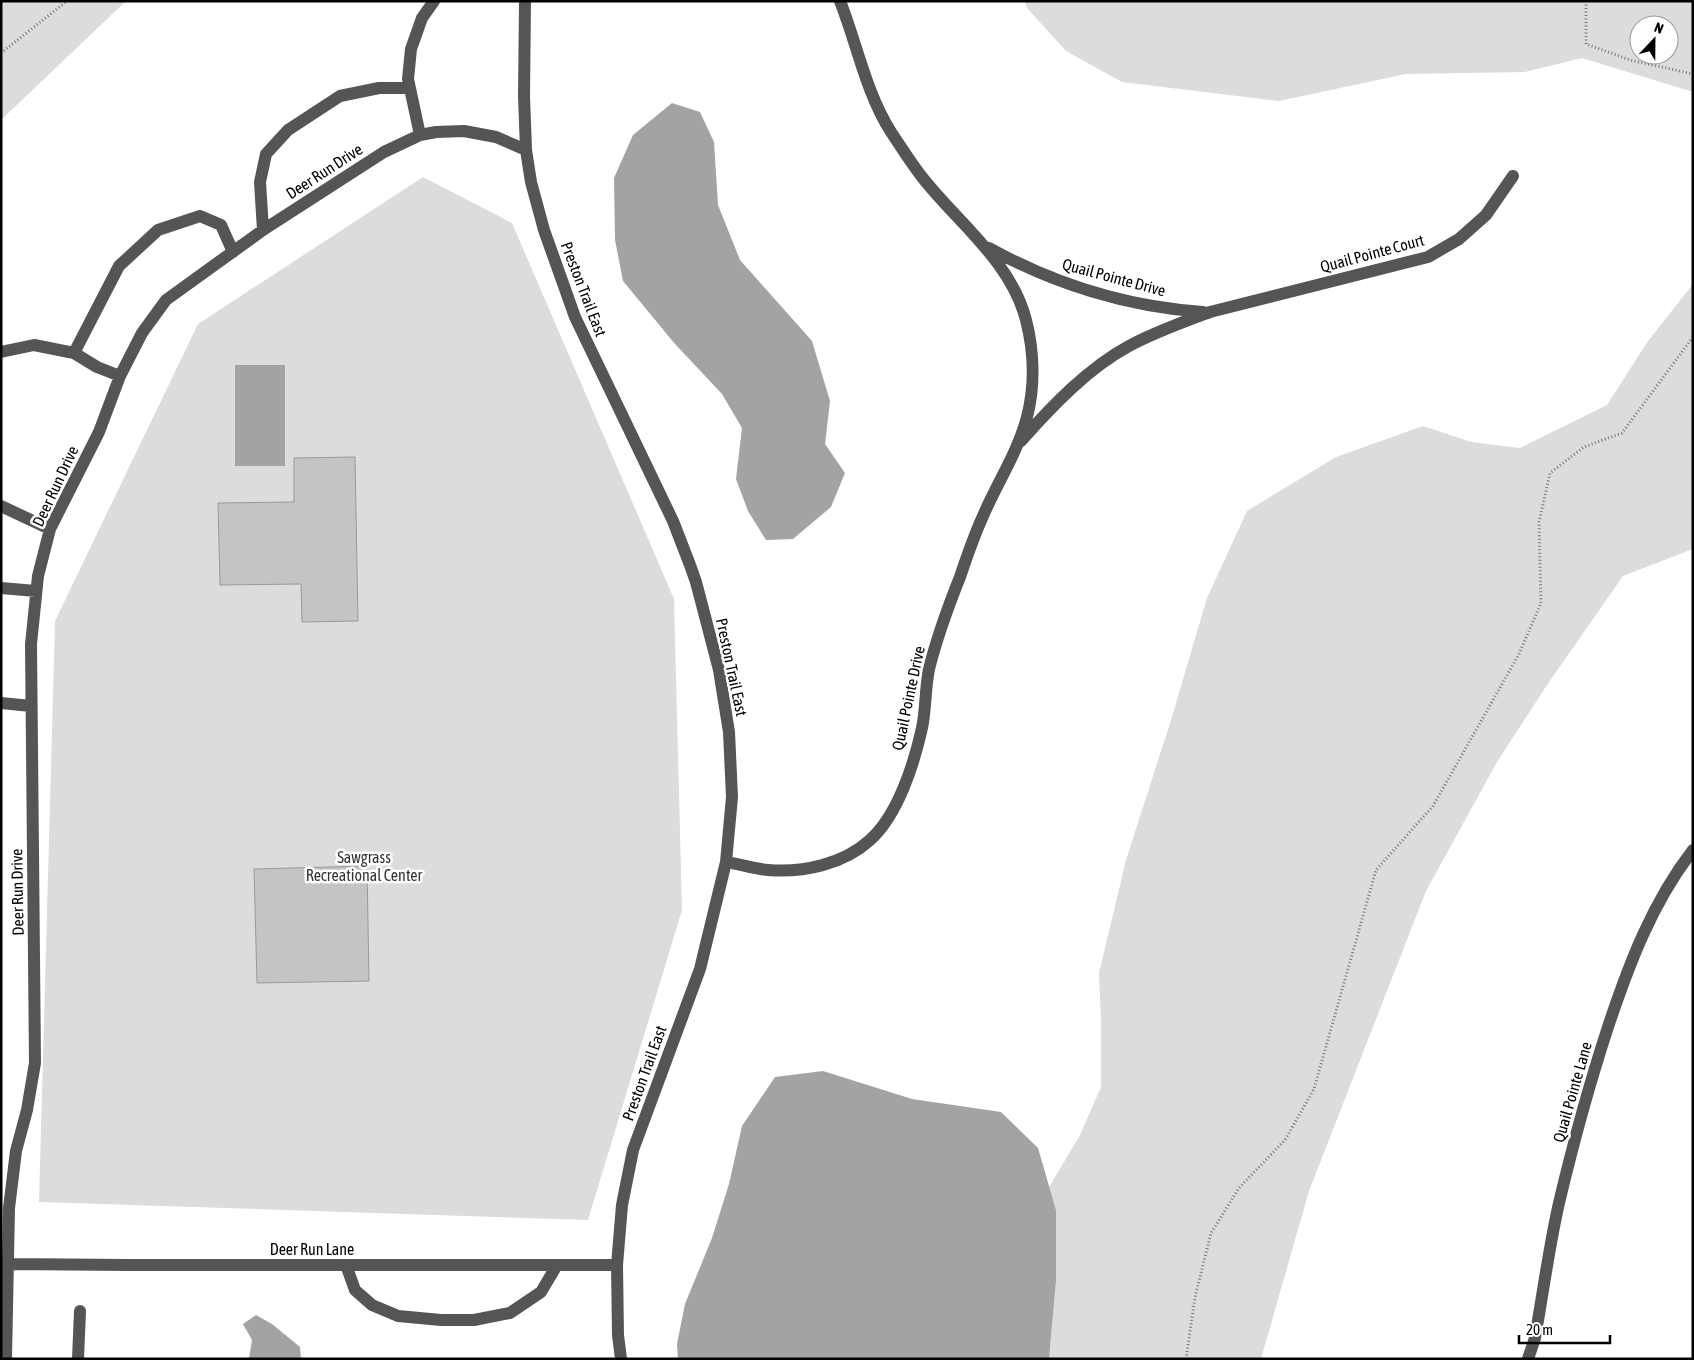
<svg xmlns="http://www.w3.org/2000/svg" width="1694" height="1360" viewBox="0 0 1694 1360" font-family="'Asap Condensed',sans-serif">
  <rect width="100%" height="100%" fill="#fff"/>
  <path fill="#dcdcdc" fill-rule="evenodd" d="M1,1H126L1,120Z
    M1025,1H1693V92L1582,58L1525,72L1406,74L1279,101L1122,82L1066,51L1027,8ZM1639,25H1669V55H1639Z
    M423,177L512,223L674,599L682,910L588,1220L39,1202L55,621L198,324Z
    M1693,284V549L1623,576L1547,685L1497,762L1426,891L1309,1191L1261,1359H1049L1056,1281V1210L1049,1187L1080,1135L1101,1087V1020L1099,973L1126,860L1171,720L1207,598L1247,511L1336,457L1423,426L1471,442L1520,448L1607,405L1648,341Z"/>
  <path fill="#a3a3a3" d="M672,103L700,112L714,142L718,205L740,260L812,341L830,401L825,444L845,473L831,507L793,539L766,540L748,511L736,479L742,428L722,394L675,344L623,281L615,240L614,178L633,135Z
    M235,365H285V466H235Z
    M823,1071L912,1099L1001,1112L1038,1148L1056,1210V1281L1049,1359H678L677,1344L685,1304L712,1238L729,1184L742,1126L775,1077Z
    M256,1315L272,1324L300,1347L301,1359H249L252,1340L243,1324Z"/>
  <path fill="#c4c4c4" stroke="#999" d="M355,457L358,621L302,622L301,584L220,585L218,503L294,502V458Z
    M367,866L369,981L257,983L254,869Z"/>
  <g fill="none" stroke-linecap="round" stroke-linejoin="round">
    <path stroke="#777" stroke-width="3" stroke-dasharray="1 2.5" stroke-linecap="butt" d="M1586,1V44L1630,60L1693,74
      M1,53L67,1
      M1186,1359L1195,1297L1211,1233L1239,1188L1285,1140L1314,1089L1376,870L1433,806L1519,654L1541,603L1539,522L1550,473L1584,447L1622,433L1693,337"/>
    <path stroke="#555" stroke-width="12" d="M525,1L524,96L526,150L531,182L544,230L575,317L673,521L690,565L696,582L719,670L729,732L732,797L726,862L700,969L633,1150L622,1205L617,1265L618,1335L621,1359
      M420,135L408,79L411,49L422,18L434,1
      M263,230L260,182L266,154L288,130L340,96L379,88H409
      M989,248C1054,284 1128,307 1203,312
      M1,352L34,345L74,353L97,367L120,376
      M74,353L119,266L158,230L200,216L221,225L233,252
      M1021,441C1051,407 1088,368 1129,346C1155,332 1183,322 1210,312L1428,257L1459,239L1486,215L1513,176
      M1,506L50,529
      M1,588L36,591
      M1,703L31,706
      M726,862C740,864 754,869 768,870C803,873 844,864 870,840C898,815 914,764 922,728C926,709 925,689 929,669C937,637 948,607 960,577C967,556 974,536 983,516C997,483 1018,452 1027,417C1035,386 1034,351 1026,320C1011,261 957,222 922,177C911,163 901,147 891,132C866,93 857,44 840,1
      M7,1264L129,1265H617
      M346,1265L355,1290L372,1305L398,1316L441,1320H474L510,1313L541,1292L557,1265
      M6,1359L9,1208L16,1151L27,1110L35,1063L31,644L38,576L50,529L99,432L120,376L142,333L166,300L263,230L384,152L420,135L436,132L464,131L496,137L526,150
      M78,1359L80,1311
      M1528,1359L1535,1338C1543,1293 1549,1247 1559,1203C1573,1144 1589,1085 1608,1027C1629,964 1652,903 1693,850"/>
  </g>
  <g text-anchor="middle" stroke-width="5" stroke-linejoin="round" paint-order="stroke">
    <g font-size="16" fill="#000" stroke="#fff">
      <text transform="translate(324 171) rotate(-33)" y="6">Deer Run Drive</text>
      <text transform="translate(1372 253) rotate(-15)" y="6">Quail Pointe Court</text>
      <text transform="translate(1114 277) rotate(15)" y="6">Quail Pointe Drive</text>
      <text transform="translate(584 289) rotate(69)" y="6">Preston Trail East</text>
      <text transform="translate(55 486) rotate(-65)" y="6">Deer Run Drive</text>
      <text transform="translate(732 667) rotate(78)" y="6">Preston Trail East</text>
      <text transform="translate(908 698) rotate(-78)" y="6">Quail Pointe Drive</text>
      <text transform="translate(17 892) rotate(-91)" y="6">Deer Run Drive</text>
      <text transform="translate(644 1073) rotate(-70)" y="6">Preston Trail East</text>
      <text transform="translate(1572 1092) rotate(-74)" y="6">Quail Pointe Lane</text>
      <text x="312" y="1255">Deer Run Lane</text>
    </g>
    <g font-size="16" fill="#333" stroke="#fff">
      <text x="364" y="863">Sawgrass<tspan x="364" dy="18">Recreational Center</tspan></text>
    </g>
  </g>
  <rect width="1694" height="1360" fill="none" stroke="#000000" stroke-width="5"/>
  <g transform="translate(1654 40) rotate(22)"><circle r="24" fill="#ffffff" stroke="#999999"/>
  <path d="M0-4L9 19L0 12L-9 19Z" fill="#000000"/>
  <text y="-8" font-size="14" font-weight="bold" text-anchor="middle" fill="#000000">N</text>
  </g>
  <path d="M1519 1335v8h91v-8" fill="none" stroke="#000000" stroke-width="2.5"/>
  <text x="1526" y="1335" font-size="15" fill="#000000" stroke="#ffffff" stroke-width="4" paint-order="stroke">20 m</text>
</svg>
